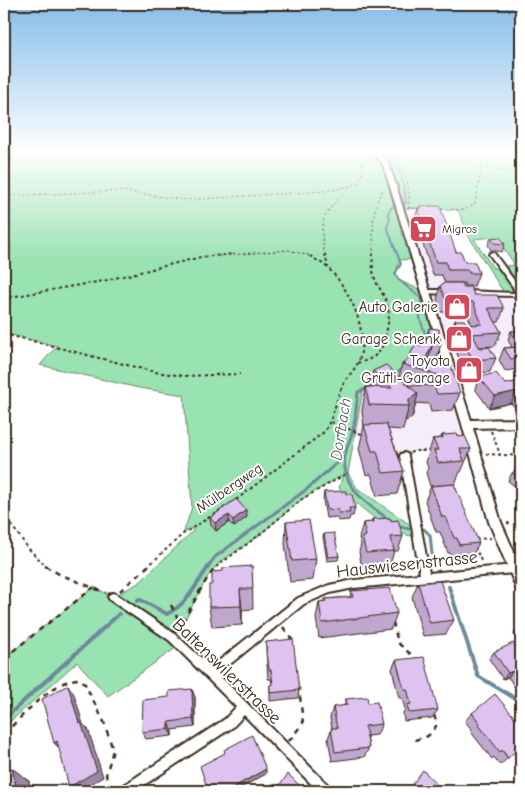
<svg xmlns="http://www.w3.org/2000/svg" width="525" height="795" viewBox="0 0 525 795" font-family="'Comic Neue',sans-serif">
  <rect width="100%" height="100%" fill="#fff"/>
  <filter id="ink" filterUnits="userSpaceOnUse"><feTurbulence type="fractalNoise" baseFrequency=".02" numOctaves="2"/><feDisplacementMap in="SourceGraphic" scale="10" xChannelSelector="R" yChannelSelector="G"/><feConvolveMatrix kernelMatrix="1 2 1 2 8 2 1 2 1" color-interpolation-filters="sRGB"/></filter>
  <g filter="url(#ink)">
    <path fill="#f5edfa" d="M398,208L436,209L452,243L472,275L479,293H504L516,287H521V352L445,357L476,454L414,451L404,456L394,450L393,444L355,433L363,389L391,380L406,363L413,360L427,332L437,330Z"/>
    <path fill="#99e2b2" stroke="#6a8668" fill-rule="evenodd" d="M4,151H521V287H516L519,295L504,293L469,237L458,210L399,208L415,259L400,260L396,272L398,280L425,292L437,331L427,332L413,360L406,363L391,380L363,389L348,473L357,488L412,526L414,536C392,536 355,503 339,488L343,475L302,499L258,536L219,563L208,576L186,618L172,637L180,645L108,696L77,662L4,727V658L94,587L113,597L140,582L193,531L191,528L183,534L192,507L184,395L139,388L40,365L57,346L4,333ZM496,237L515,265H514L493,268L474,239Z"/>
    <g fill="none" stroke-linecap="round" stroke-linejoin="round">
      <path stroke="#6d899b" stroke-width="2" d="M385,151C401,166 404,182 406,203L404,204
        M393,206L388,212L390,219L387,227L401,264L395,274L399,280L421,298L420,318L426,337
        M395,376L402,367
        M361,391L372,386"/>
      <path stroke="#6d899b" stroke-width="3" d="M363,390L358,392C356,405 356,418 353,430C351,439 346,447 345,456C340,488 371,507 394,523
        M399,526L409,529
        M424,529L430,535L432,554L439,567
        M208,567L215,557L307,489L345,456"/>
      <path stroke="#6d899b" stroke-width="4" d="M449,587L478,676L521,702
        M137,601L139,599L167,614C188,604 196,584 209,566
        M4,719L119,614"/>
      <g stroke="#3b2a1e" stroke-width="4">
        <path id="street" d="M492,252L494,253L519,287L521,293V296L465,295L462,293L465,291L515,293L513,287L489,254Z
          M425,290H447L450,292L447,294L423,293V291Z
          M404,453L407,454L408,456L429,573L514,565L517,566L518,569L517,572L514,573L354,588L330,593L304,604L218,674L330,787L332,791H318L244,715L233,727L135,791H119L121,787L225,719L236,707L169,640L110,600L108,597L110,594L113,593L116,594L175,634L211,667L298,598L329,585L354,580L420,574L400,456L401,454Z"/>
      </g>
      <g stroke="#3b2a1e" stroke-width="4">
        <path id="secondary" d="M369,151C380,151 385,158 390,167L471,420L521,419V427L473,428L501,522L521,568V589L516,587L489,522L462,424L384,167L381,161Z"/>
      </g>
      <path stroke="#3b2a1e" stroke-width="1" stroke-dasharray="2.5 2.5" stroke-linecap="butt" d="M391,151C406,168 410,186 409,208
        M4,160L93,151
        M482,166L521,174
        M4,196L121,191L185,200L325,191L352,186L359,182L363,171L362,153L360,151
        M521,202L519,206L521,211
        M408,208H418
        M441,209L464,210L475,204L482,165
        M218,256L289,250L309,256
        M325,256C317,218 325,211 351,187
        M373,256C374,232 370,213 382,191H386"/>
      <path stroke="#3b2a1e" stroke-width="2" stroke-dasharray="3 3" stroke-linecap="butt" d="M325,254L328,268
        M4,298L103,281L201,257L234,254
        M4,334L155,372L184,376L240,374
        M357,363C378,359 384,349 387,329C388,322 390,316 388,309C383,285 370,286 373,254
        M331,422L364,435
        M491,431L500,454
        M410,453L414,451H430
        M486,454L521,456
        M236,500L324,432C333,419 335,404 341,389C345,378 357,369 360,357C368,328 349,289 329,269C323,263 314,259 307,254
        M4,515L28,548L47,567
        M507,523L521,526
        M476,539L491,538
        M475,547L482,563
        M147,567L183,534L230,504
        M216,567L258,536L302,499L348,473"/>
      <path stroke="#3b2a1e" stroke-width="2.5" stroke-dasharray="5.5 5.5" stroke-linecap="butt" d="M45,566L59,574L106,593
        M120,591L148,566
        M171,605L181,625
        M393,622L398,643L416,659
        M283,627L293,641
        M176,631C192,610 200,585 217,566
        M4,658L94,587
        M4,734C23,716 53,679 80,679L85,684L104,722L113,750L106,775L111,791
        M415,740L428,736L437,725L434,715
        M289,741L303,723L299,688"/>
      <use href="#street" fill="#fff" fill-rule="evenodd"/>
      <use href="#secondary" fill="#fff" fill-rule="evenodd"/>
    </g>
    <path fill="#bfa7ce" stroke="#3b2a1e" d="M420,206L465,262L479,273L474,286H465L464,283H445L442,275H433L415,220L418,208H419Z
      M491,238L505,244L502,252L491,250L488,245Z
      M440,286L464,287L474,295L504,308L499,322H495L501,332L495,346L479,347L496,358L490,372L469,374L458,356L451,334L455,320L467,325H472L468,316L448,315L447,312H441L437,300Z
      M521,297V314L517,308Z
      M429,328L441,344L436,361H428L427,362L460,393L453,410L431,412L429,404L416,403L412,418L405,421L403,430L388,429L404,471L397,494L377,496L371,474L366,475L359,449L364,426L362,411L366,387H370L373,371L399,377L402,364L406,362L419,345L422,335L427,336Z
      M511,331H521V369L505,371L499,360L504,348L512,347L508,340Z
      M479,377L505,384L521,381V408L516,409L511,403L489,408L475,389Z
      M442,435L459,437L471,449L461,472H460L455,484L430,486L426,473L428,468L426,462L433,439L441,438Z
      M521,465V491L508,481L512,473Z
      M431,486L479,543L471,558L452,560L450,553H448L440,532H436L425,501Z
      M324,492L346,494L355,508L353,516H350L349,520L338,521L337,517L326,518L323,500Z
      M236,499L247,517L234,527L229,522L216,531L211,525L210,518Z
      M372,519L391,521L403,536L398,551H394L390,565L362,568L359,552L361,544L359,538L363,523L371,522Z
      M286,522L316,559L313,580L290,582L285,544Z
      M324,534L339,556L338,560L327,561L323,537Z
      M521,543V559L517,550Z
      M252,566L253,609L242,610V625L212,627L209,607L212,584L223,571Z
      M418,583L454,620L446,634L423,636L412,597Z
      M351,591L397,613L391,629L319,638L316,618L319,602L325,601V599L350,597Z
      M521,626V645L514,634L519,627Z
      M266,642L299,690L298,698L270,701V685L272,684L271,679H268L266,651Z
      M494,652L521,654V688L517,690L508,677L503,679L489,659Z
      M396,660L438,710L432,718L404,721L403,713L405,709L402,698H399L392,669Z
      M195,697V727L172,730V736L146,739L142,732Z
      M346,699L368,703L382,724L377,735L367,736L369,748L364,757L332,761L328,738L332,728L330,718L333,707L344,706Z
      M472,713L508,758L500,765L494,757L492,759L471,732L472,730L465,721Z"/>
    <path fill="#9b88a8" stroke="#3b2a1e" d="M433,343L428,361L423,370L424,362Z
      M517,391L511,403L489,408L495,396Z
      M418,394L412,418L405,421L409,406V399Z
      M521,397V408L516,409Z
      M246,510L247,517L234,527L233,520Z
      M229,515V522L216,531L215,523Z
      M240,589L242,610V625L241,606Z
      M513,671L508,677L503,679L508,673Z
      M68,685L74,694L83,724L88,729L103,777L79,791H75L69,787Z
      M192,689L195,697V727L193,719Z
      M169,722L172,730V736L169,729Z
      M57,741L61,750L54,743Z
      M12,768L29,781L31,791H17Z
      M266,769V774L235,791H227Z"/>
    <path fill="#dec2f0" stroke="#3b2a1e" d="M420,206H440L456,252H461L465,262H475L479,273H469L468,270H448L446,262H436L418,208H420Z
      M500,237L505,244L494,243L491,238Z
      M444,283H462L464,287H471L474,295H497L504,308H488L501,332L472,334L480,348L489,347L496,358L474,360L462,342L455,320H464L467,325L482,324L473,302H452L450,298H445L440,286Z
      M429,328L439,329L441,344L433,343L424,362H450L460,393L437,394L434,386L408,385L404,381L403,376H441L402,364L406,362L416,344L422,346V335L429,336Z
      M511,331H521V341H516Z
      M521,347V358L511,359L504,348Z
      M386,365L418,394L409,399V406L369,405L366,387L392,388L373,371Z
      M496,373L505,384L521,381V396L517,391L495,396L479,377Z
      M386,424L404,471L383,473L377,451H372L364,425Z
      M457,434L459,437L465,436L471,449H460L464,461L438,463L434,450H438L433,439L443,438L442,435Z
      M521,465V480L512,473Z
      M454,484L479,543L459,545L457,538H454L446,517H442L431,486Z
      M346,491V494H352L355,508H349L350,513H339L338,509L327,510L324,492Z
      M236,499L246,510L233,520L229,515L215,523L210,518Z
      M390,518L391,521L398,520L403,536L391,537L394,551L366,553L362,537L366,536L363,523L373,522L372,519Z
      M309,520L316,559L292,561L286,522Z
      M334,533L339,556L328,557L324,534Z
      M252,566L253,589H240L241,606L209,607V585L212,584V572L223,571V568Z
      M440,581L454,620L430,623L418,583Z
      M390,588L397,613L322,623L319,602L326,601L325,599L353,597L351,591Z
      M293,639L299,690L270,693V685L273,684L271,670H269L266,642Z
      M513,643L521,654V681L513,671L508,673L494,652Z
      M424,657L438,710L409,713L407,705L411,704L407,689H404L396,660Z
      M68,685L79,723L81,722L97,771L69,787L57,741L54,743L42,699Z
      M192,689L193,719L169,722V729L142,732L143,700L169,697V691Z
      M495,694L521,725V746L508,758L502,750L500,752L478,724L480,723L472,713Z
      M367,697L368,703L377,702L382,724L365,726L369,748L335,752L331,728H337L333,707L347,705L346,699Z
      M252,735L266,769L227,791H208L200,766L225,753L224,750Z
      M12,768L17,791H4V773Z
      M423,770L443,791H407Z
      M288,774L305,791H275Z"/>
  </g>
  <linearGradient id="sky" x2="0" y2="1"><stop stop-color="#84bcea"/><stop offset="0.58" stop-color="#fff"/><stop offset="1" stop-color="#fff" stop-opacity="0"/></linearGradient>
  <rect width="525" height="262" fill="url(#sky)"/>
  <defs>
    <g id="supermarket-square" transform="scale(1.4375)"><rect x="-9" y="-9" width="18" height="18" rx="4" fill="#d1495b" stroke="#fff"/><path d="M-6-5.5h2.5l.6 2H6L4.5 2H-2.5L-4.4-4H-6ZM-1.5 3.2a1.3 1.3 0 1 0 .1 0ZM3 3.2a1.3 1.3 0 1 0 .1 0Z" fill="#fff"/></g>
    <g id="shop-square" transform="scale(1.4375)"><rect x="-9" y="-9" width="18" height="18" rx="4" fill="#d1495b" stroke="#fff"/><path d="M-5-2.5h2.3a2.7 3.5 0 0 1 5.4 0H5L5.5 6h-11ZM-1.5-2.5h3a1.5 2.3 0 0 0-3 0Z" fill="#fff"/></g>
  </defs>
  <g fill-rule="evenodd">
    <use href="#supermarket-square" x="423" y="229"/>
    <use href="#shop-square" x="457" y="307"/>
    <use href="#shop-square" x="459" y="339"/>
    <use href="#shop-square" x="469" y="370"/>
  </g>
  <g text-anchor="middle" stroke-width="4" stroke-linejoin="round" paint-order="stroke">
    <g font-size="12" fill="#3b2a1e" stroke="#fff" text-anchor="start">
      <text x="442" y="233">Migros</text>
    </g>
    <g font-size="15" fill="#3b2a1e" stroke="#fff" text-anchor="end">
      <text x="438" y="312">Auto Galerie</text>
      <text x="440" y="344">Garage Schenk</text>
      <text x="450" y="366">Toyota<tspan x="450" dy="17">Grütli-Garage</tspan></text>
    </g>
    <g font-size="15" fill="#3b2a1e" stroke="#fff">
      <text transform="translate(229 488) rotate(-34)" y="5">Mülbergweg</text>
    </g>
    <g font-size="16" font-style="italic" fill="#54595c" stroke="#fff">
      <text transform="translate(340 429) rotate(-81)" y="6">Dorfbach</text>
    </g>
    <g font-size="18" fill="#3b2a1e" stroke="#fff">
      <text transform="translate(407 564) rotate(-6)" y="6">Hauswiesenstrasse</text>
      <text transform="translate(227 671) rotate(44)" y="6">Baltenswilerstrasse</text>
    </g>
  </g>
  <rect width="525" height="795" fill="none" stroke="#fff" stroke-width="20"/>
  <rect x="10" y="10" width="505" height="775" fill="none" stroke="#3b2a1e" stroke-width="2" filter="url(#ink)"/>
</svg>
